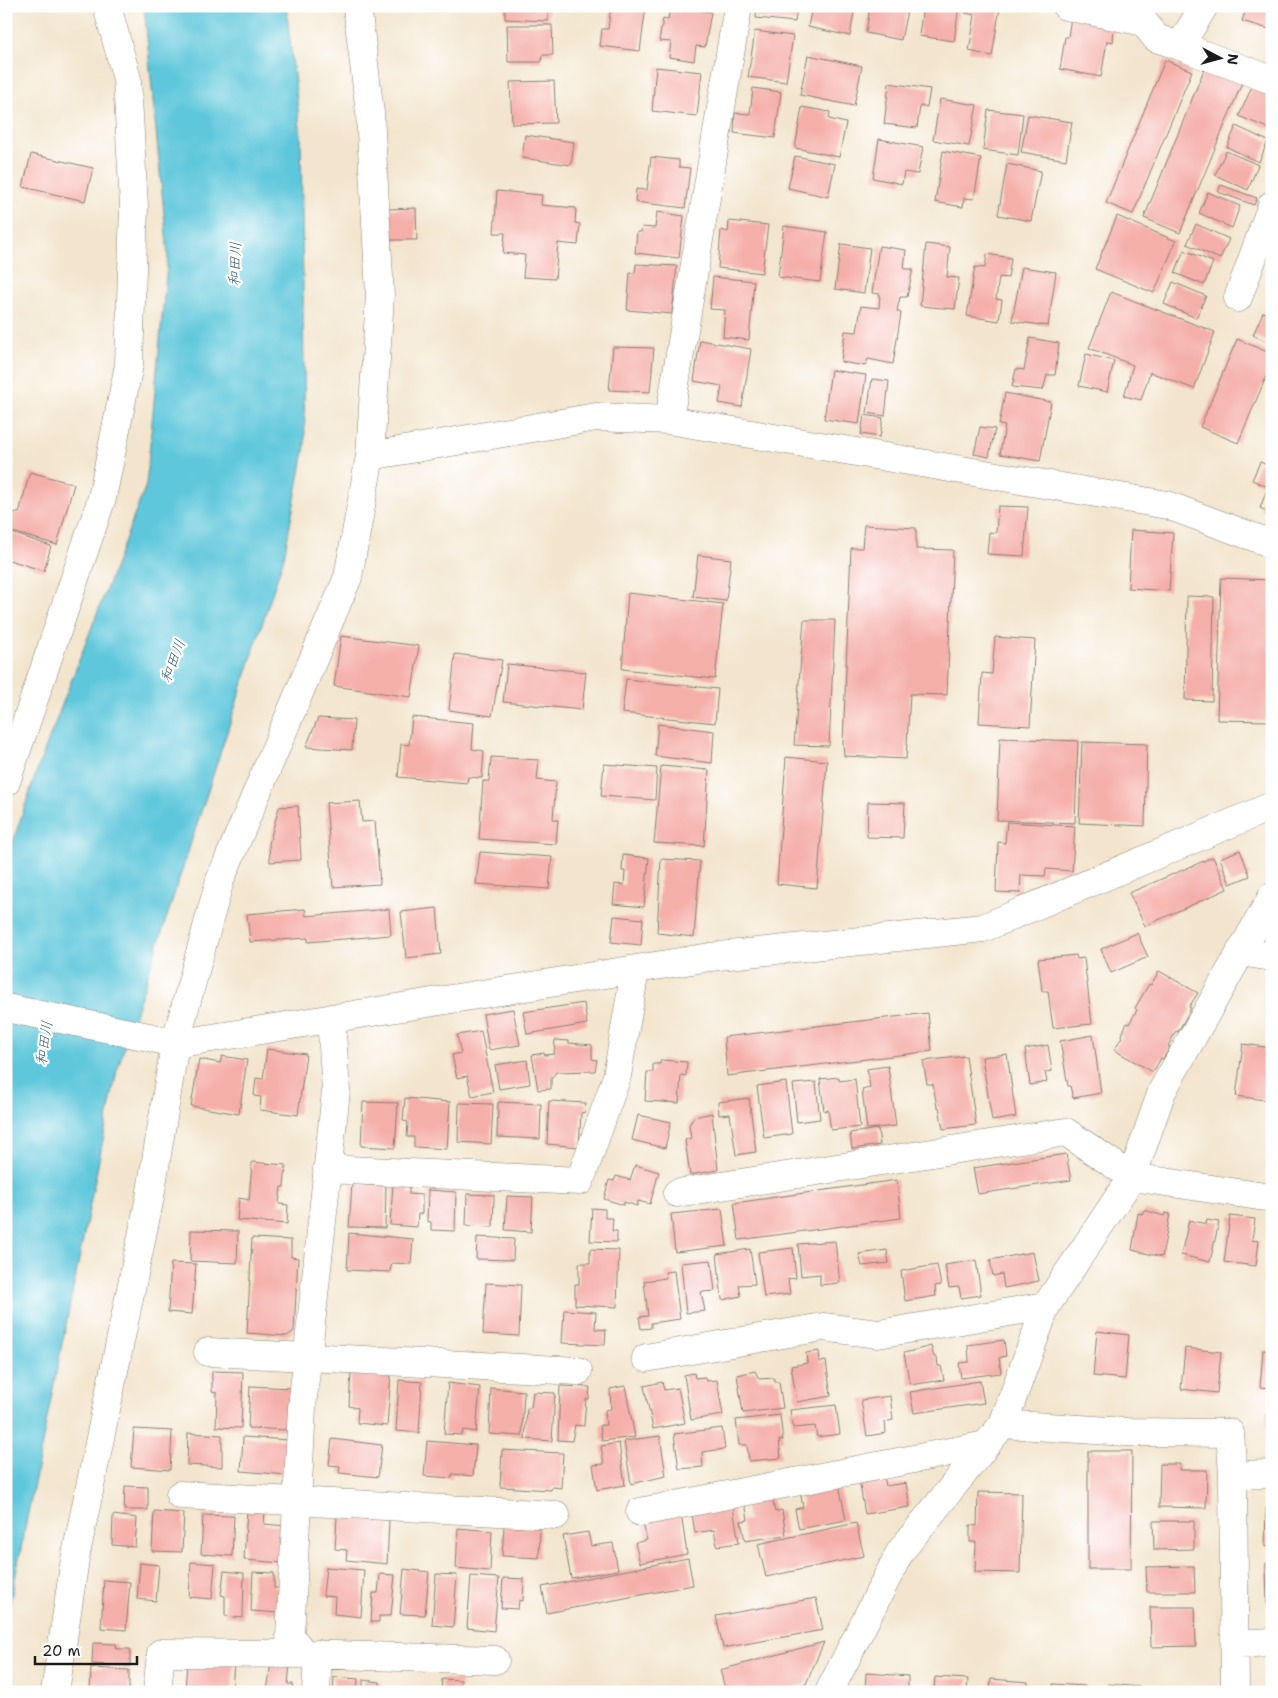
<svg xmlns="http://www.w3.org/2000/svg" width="1278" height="1698" viewBox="0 0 1278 1698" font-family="'Shantell Sans','Klee One',sans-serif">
  <rect width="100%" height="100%" fill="#fff"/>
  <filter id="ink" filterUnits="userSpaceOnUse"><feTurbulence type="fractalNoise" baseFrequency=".02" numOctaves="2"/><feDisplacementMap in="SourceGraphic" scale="10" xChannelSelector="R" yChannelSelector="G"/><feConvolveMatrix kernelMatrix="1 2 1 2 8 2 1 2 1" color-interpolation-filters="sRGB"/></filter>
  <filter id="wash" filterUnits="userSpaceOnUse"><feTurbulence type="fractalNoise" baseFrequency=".0096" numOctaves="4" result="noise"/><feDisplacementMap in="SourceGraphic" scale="20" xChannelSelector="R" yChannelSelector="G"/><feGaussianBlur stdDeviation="1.12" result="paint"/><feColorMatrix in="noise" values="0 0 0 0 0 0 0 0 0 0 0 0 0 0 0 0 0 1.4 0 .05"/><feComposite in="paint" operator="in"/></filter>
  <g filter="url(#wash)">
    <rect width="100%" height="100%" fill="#f3e5cd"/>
    <path fill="#5fc7db" stroke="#3e727c" d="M144,6H286L301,136L305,446L284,557L117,1070L6,1623V862L36,773L146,485L168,255Z"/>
    <g id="blocks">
      <path fill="#f5afa9" d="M505,6H549L548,21L505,19Z
        M611,6H646L640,51L600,46L602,29H608Z
        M670,6L711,12L705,47L696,46L694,61L669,57L671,42L659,41L663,19L668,20Z
        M757,6H797L795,22L756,18Z
        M812,6H855L850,36L808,27Z
        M870,6H908L901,40L866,33Z
        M923,6H959L954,41L919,36Z
        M966,6L1000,7L992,56L969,51L975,15L965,13Z
        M1247,6H1272V30L1242,21Z
        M1071,17L1114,25L1113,42L1107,41L1101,77L1060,69L1065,37H1068Z
        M507,25H552L553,55H542L541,62H508Z
        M755,31L793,36L786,82L748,77Z
        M808,55L862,66L854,106L800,95Z
        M1165,60L1192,71L1133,214L1106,203Z
        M656,67L702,72L697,116L652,111Z
        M1205,67L1242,83L1180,233L1144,218Z
        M554,81L556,123L512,124L510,82Z
        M889,83L930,89L927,107L920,106L917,128L884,124Z
        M1253,84L1272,92V130L1239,116Z
        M753,88L781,92L775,138L734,133L735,113L750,114Z
        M940,99L977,105L969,146L933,140Z
        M802,107L830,112L829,119L846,123L839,157L795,148Z
        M988,110L1023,114L1018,155L983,150Z
        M1028,115L1072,122L1066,160L1021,152Z
        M1236,126L1268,141L1259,162L1227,147Z
        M525,135L574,142L571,165L522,158Z
        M879,139L923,147L918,174L904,172L902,184L873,178Z
        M943,151L981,158L974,199L964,198L963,207L935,202Z
        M1226,151L1258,165L1248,190L1215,175Z
        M31,154L93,168L85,201L23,187Z
        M795,156L835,164L828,197L788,188Z
        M651,157L679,160V167L690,168L685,208L635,202L636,189L647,190Z
        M1007,164L1041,171L1031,221L998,215Z
        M1221,185L1257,198L1254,205L1218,192Z
        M497,191L542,195L541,205L576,208L575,223L580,224L578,245L558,243L555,279L523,277L525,255L503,253L505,233H494Z
        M1208,192L1240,206L1232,228L1199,213Z
        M416,208L417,240H389L388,209Z
        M657,212L684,216L679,258L635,253L637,232H641L642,227L655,228Z
        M1117,216L1176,241L1154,293L1095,269Z
        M729,221L768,225L762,273L718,268L721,230L728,232Z
        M1196,224L1229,239L1220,259L1187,244Z
        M784,226L827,232L820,282L778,277Z
        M841,244L870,248L864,293L835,289Z
        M926,244L950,247L947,277L959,278L955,309L920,306Z
        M879,246L906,250L904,269H913L907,297H900L897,311L901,313L893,364L868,359L865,366L841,362L845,331L857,332L861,306L879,308L880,294L872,293Z
        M1184,250L1213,262L1204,285L1175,273Z
        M987,254L1011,258L1008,278L999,277L996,299L1002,300L999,321L967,316L975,267L985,268Z
        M636,264L677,266L672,314L627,310L630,273H635Z
        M1022,267L1056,272L1048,326L1012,321Z
        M713,277L754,281L749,340L723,337L725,310L710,309Z
        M1173,282L1206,296L1196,318L1164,304Z
        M1111,292L1215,332L1194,389L1150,372L1141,400L1124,396L1133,365L1089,348Z
        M1263,312L1272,315V344L1253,335Z
        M1030,338L1059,343L1055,375H1047L1043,390L1012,387L1016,369L1024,370Z
        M1237,339L1272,354V363L1238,443L1200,427Z
        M700,340L751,349L742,407L719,403L722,386L694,381Z
        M613,347L654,348L650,392L609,390Z
        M1086,354L1114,361L1107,392L1079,386Z
        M831,370L866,375L859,424L824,419Z
        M872,379L889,381L885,416L867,413Z
        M1005,393L1051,402L1040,461L1000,454L1005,426L999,425Z
        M864,415L883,418L880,437L861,434Z
        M980,427L995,429L989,457L974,454Z
        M1260,462L1272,467V514L1260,508L1268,487L1252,480Z
        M30,472L74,484L57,545L6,530L10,512L19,513Z
        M998,506L1028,507L1024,556L987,554L989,532L996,533Z
        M864,525L916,528V549L953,550L947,695L910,694L906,759L844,756L843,743L851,548H862Z
        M1131,530L1173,533L1169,591L1128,588Z
        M6,531L51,546L44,571L6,559Z
        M698,555L731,559L726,601L693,597Z
        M1221,578L1272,580V721L1217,720Z
        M628,593L723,604L715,679L622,669Z
        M1187,596L1214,597L1212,701L1185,700Z
        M804,620H835L829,746L794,745Z
        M341,636L419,646L411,697L334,686Z
        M995,637L1035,640L1030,726L979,723L982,673L992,674Z
        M455,654L502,660L492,716L449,710Z
        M507,664L586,672L582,710L503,702Z
        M626,679L718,689L715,723L622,713Z
        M412,717L474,723L472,749L484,751L482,778L468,777L467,783L398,777L401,744L409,745Z
        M318,718L354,720L352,750L306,747Z
        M658,724L714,731L712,763L655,756Z
        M1000,738L1078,741L1075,823L997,820Z
        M1082,742L1147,744L1145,826L1079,823Z
        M491,757L539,760L537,780L556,782L553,819L558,820L556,844L479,839L483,781H489Z
        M786,757L827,761L817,888L777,884Z
        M604,764L657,768L655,800L601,796Z
        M661,766L709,770L704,846L654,843Z
        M360,801L362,822L375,821L380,884L333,887L326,803Z
        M868,802L905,803L903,838L867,837Z
        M298,806L301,860L270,862L269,844L279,807Z
        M1007,822L1075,826L1072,871L1046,869L1045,876L1021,875L1020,893L996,892L998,842L1005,843Z
        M1240,850L1250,876L1230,884L1220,858Z
        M480,852L552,857L549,889L476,884Z
        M623,855L649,858L644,907L613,904L615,884L624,885L625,871H622Z
        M1213,857L1227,889L1145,926L1129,893Z
        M661,859L700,861L694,937L657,933Z
        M437,908L441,954L406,958L401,912Z
        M305,909L306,916L389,909L391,935L308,942V938L250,942L247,914Z
        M614,916L643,919L641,945L611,942Z
        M1137,933L1148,957L1111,973L1101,949Z
        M1076,955L1077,959L1084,958L1092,1024L1053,1028L1048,991H1042L1038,959Z
        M1159,971L1198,993L1189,1007L1191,1008L1178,1032L1176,1031L1168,1046L1170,1047L1163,1059L1161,1058L1153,1072L1114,1050L1122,1037L1121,1035L1127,1023L1129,1024L1137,1010L1135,1008L1149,984L1151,985Z
        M584,1003L587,1024L527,1034L523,1012Z
        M513,1009L520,1045L489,1050L483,1014Z
        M928,1013L932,1051L727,1076L724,1037Z
        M481,1031L493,1092L472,1096L467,1076L457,1078L452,1055L461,1053L457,1035Z
        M1093,1035L1101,1093L1073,1098L1070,1086H1068L1060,1041Z
        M555,1040L569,1041V1043L592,1045V1059L597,1060L595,1071L556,1072L551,1079V1089L538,1090L532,1055L544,1053L545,1055L554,1054Z
        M1243,1044L1272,1048V1101L1236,1096Z
        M1048,1045L1052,1071L1045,1072L1047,1082L1030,1085L1025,1049Z
        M267,1049L306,1054L298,1115L260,1110L261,1097L254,1096L256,1078L263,1079Z
        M1007,1054L1016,1117L992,1121L982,1057Z
        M222,1056L247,1060L239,1114L191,1106L199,1059L220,1063Z
        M966,1056L976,1125L943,1129L939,1107H937L933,1084H927L923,1061Z
        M527,1060L530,1084L499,1089L495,1065Z
        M661,1060L687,1062L686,1076L681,1075L679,1103L645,1101L647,1072H653V1064H660Z
        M888,1066L896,1126L867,1129L862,1090L870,1088L867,1069Z
        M839,1077V1081L855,1079L860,1127L831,1130L828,1110L824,1111L820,1079Z
        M786,1082L792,1134L764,1138L757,1086Z
        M816,1082L820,1119L797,1122L793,1084Z
        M405,1098L450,1102L447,1149L414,1147V1137H407L408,1122L403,1121Z
        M749,1098L756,1152L736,1155L730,1114L719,1115L718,1102Z
        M549,1101L586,1103L585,1112L581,1113L579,1147L547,1144Z
        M363,1102L398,1103L395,1148L361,1146Z
        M498,1102L541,1104L540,1139L497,1137Z
        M459,1103L493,1104L491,1144L458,1142Z
        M712,1113L718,1170L690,1175L685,1140L691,1138L689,1125L694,1117Z
        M638,1115L671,1122L665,1148L632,1140Z
        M878,1129L880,1145L852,1149L850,1133Z
        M1066,1154L1071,1180L978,1194L973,1168Z
        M252,1162L286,1165L284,1187H281L279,1204L288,1205L287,1224L237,1220L239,1198L249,1200Z
        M635,1165L659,1172L650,1204L638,1201L637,1206L624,1202V1205L604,1199L609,1180L614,1181L616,1176L630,1180Z
        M897,1180L901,1218L739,1240L734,1203Z
        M352,1184L386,1186L385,1228L349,1227Z
        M393,1185H409V1194L422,1195V1214H418L417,1227L390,1225Z
        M428,1190L456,1192L455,1231L431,1230V1222L427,1221Z
        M467,1194L494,1195L493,1227L466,1226Z
        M507,1196L533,1197L531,1232L505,1230Z
        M592,1208L605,1209V1218H613L612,1231H617V1242L590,1241Z
        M722,1209L727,1246L675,1252L671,1214Z
        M1144,1210L1164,1216L1165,1213L1170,1214L1162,1257L1132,1250L1138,1213L1142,1214Z
        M1230,1216L1255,1219L1252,1240L1259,1241L1256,1266L1224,1262Z
        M1189,1220L1206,1224L1207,1220L1219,1222L1210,1262L1181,1255Z
        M191,1230L238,1231L237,1263L190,1261Z
        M349,1233L413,1239L411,1264L392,1263L390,1272L347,1270Z
        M477,1237L514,1239L513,1260L476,1259Z
        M252,1238L291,1240V1257L298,1258L294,1331L287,1336L247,1333Z
        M835,1241L840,1283L820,1285V1274L801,1276L798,1244Z
        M793,1248L796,1278L788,1279L790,1294L764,1297L758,1252Z
        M590,1249L619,1250L617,1307L575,1305V1284H579V1263H590Z
        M750,1249L755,1284L739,1285L741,1296L722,1300L717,1254Z
        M887,1250L889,1263L862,1266L859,1254Z
        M1033,1252L1039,1281L1004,1288L1002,1274L993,1276L990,1260Z
        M711,1260L715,1291L701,1292L705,1311L686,1313L681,1263Z
        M976,1260L981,1295L961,1298L959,1287L949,1288L945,1265Z
        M171,1263L196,1264L192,1314L168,1312Z
        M937,1265L941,1285L935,1286L936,1296L905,1301L901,1271Z
        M674,1271L680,1319L651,1323V1328L641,1329L639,1317L648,1316L644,1281L666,1278L665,1272Z
        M486,1283L521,1285L519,1336L483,1334Z
        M564,1310L596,1312L595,1329L606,1330L605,1345L562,1343Z
        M1097,1331L1129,1335L1125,1379L1093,1376Z
        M1004,1340L1006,1356L999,1358L1001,1373L961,1378L959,1363L969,1362L968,1345Z
        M931,1346L934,1357H937L938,1366H941L944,1380L910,1385L904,1353Z
        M1185,1348L1221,1352L1217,1393L1181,1389Z
        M1263,1350L1272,1351V1388L1260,1387Z
        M819,1351L820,1362L826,1361L831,1396L797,1402L791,1366L807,1363L806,1353Z
        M212,1371L243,1372L241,1428L216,1427L217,1393L212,1392Z
        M755,1371L759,1379L774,1378L775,1382H779L783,1408L743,1413L737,1375Z
        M351,1372L391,1374L387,1426L357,1423L358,1408L349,1406Z
        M694,1373L695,1378L705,1377L706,1381L717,1380L723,1415L691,1420L684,1375Z
        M399,1380L422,1382L419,1433L396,1431Z
        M980,1381L984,1403L914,1413L910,1392Z
        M662,1382L664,1390L678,1388L685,1423L653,1429L644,1386Z
        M448,1383L480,1387L476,1432L463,1430L462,1435L444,1434Z
        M250,1386L290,1388L287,1430L248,1428Z
        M560,1386L590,1387L589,1399H586L584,1426L575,1425L572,1441L558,1440Z
        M625,1386L635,1437L602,1441L600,1425H606L605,1410L611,1409L610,1389Z
        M491,1388L524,1391L522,1436L489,1434Z
        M533,1392L555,1393L552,1441L525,1439L527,1408H531Z
        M890,1396L893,1420L885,1422L886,1433L867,1436L861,1400Z
        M836,1405L840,1434L817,1437L815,1426L793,1428L790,1410Z
        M780,1415L783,1440H779L781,1458L749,1461L747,1445H739L736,1420Z
        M1266,1415H1272V1448L1269,1449Z
        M722,1428L725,1449L702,1452L703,1467L679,1469L674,1434Z
        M134,1429L172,1431L170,1470L131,1467Z
        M188,1433L222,1435V1467L187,1465Z
        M660,1436L666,1476L631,1484L624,1441Z
        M243,1437L289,1440L287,1475L241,1471Z
        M332,1439L382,1445L378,1477L339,1473L340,1466L329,1465Z
        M427,1441L476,1445L473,1476L452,1474V1478L424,1476Z
        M619,1443L625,1485L597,1490L593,1465L604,1464L601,1446Z
        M502,1450L563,1453L561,1488L552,1487L551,1490L500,1487Z
        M1088,1451H1132L1131,1569H1088Z
        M1160,1464H1180L1179,1470H1207L1206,1508L1159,1507Z
        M884,1477L886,1486L906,1483L910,1507L865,1514L859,1480Z
        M839,1484L846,1520L799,1529L795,1509L803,1507L800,1491Z
        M125,1486L148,1487V1510H124Z
        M978,1492L1022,1493L1020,1573L975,1572L976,1542H970V1525L977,1526Z
        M772,1497L775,1512L782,1510L786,1535L745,1541L741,1521L748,1520L745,1502Z
        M732,1501L739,1543L717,1546L714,1530L695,1533L691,1508Z
        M1266,1508H1272V1547L1265,1546Z
        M247,1509L265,1511L264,1524L286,1526L284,1563L244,1560Z
        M154,1511L184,1513L182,1552L152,1551Z
        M681,1513L687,1554L640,1563L635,1543L647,1540L642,1519Z
        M113,1515L137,1518L135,1547L112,1545Z
        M203,1515L234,1516L232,1556L201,1554Z
        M337,1517L389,1520L387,1564L346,1560L347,1550L335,1549Z
        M1153,1521H1194V1549L1154,1550Z
        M856,1523L864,1556L766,1577L758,1544Z
        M504,1526L540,1528L539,1558L502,1556Z
        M458,1528L492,1531L490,1571L456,1568Z
        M588,1532L591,1546L613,1543L618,1570L571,1578L563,1536Z
        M688,1558L693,1585L547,1613L542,1587Z
        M191,1562L215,1564L212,1599L189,1597Z
        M140,1563L159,1565L156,1601L137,1599Z
        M1266,1563H1272V1604H1267Z
        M1194,1566L1195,1592H1147L1146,1567Z
        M326,1567L364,1570L361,1617L334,1614L335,1597L323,1596Z
        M404,1569L429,1572L425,1615L400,1614Z
        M224,1571L244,1573L243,1618L225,1616V1596L221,1595Z
        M253,1572L274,1573V1588H281L279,1613L251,1611Z
        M380,1574L395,1575L391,1616H379V1622H371L373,1593H378Z
        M436,1574L457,1575L453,1627L432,1625Z
        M471,1576L499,1578L494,1631L467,1628Z
        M503,1578L524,1579L523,1601L519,1600L518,1609L501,1608Z
        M104,1580L130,1582L126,1630L101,1628Z
        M816,1598L823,1630L723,1648L716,1616Z
        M1150,1607H1195L1196,1646L1151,1647Z
        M824,1642L806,1684L775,1692H726L720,1670Z
        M93,1643L116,1644L117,1649H130V1666L92,1664Z
        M187,1660H234L232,1692H185Z
        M271,1662L290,1664L288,1684H293L292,1692H267Z
        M91,1668L129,1670V1692H90Z
        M866,1673L908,1676V1692H865Z
        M334,1677L358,1679L357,1692H333Z
        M935,1677L968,1679L967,1692H934Z
        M442,1679L461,1680L460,1692H441Z
        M991,1679L1028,1682V1692H990Z
        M363,1680L380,1682V1692H363Z
        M1053,1684L1085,1686V1692H1053Z
        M1108,1684L1140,1687V1692H1107Z
        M1184,1688L1210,1689L1209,1692H1184Z"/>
    </g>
  </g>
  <g filter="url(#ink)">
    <use href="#blocks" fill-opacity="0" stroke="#888074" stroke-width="1"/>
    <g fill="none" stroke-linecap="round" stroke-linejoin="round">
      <g stroke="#888074" stroke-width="29">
        <path id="minor" d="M1066,6L1144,22L1156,38L1180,46
          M1204,6L1180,46L1272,80
          M1238,298L1272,205
          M669,420L1167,505L1272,544
          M370,456L596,417L669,420L738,6
          M6,782L102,498L129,365L134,207L127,79L107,6
          M1240,952L1272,957
          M6,1008L149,1037L175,1044L710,957L983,928L1272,806
          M331,1018L336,1091L302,1408L290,1636L304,1654L495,1660
          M327,1169L580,1181L617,1076L635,970
          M677,1193L1066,1132L1132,1177L1272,1198
          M208,1352L578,1371
          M646,1358L823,1327L878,1334L1046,1306
          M1003,1424L1126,1432L1230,1433L1233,1475L1272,1474
          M1233,1475L1235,1692
          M180,1495L556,1515
          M640,1512L986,1445
          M1235,1644L1272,1642
          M55,1692L75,1559L150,1197L175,1044L220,880L348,577L370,456L380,295L370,113L357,6
          M157,1692L161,1653L304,1654
          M316,1692L318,1654
          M829,1692L900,1552L1003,1424L1046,1306L1132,1177L1162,1091L1272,897"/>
      </g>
      <use href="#minor" stroke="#fff" stroke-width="28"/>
    </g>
  </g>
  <g text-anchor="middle" stroke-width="4.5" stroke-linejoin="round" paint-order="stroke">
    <g font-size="15" font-style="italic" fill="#376068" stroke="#fff">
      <text transform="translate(235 264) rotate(-88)" y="5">和田川</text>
      <text transform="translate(173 661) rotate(-69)" y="5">和田川</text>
      <text transform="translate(44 1043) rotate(-82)" y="5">和田川</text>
    </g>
  </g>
  <rect width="1278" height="1698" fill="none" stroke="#fff" stroke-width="25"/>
  <g transform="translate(1220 58) rotate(96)" stroke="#ffffff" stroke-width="4" paint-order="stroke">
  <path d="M0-4L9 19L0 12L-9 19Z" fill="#1c1c1c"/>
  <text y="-8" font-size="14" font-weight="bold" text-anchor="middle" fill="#1c1c1c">N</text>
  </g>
  <path d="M35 1656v8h102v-8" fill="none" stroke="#1c1c1c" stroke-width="2.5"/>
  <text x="42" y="1656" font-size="15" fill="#1c1c1c" stroke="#ffffff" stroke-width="4" paint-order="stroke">20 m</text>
</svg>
